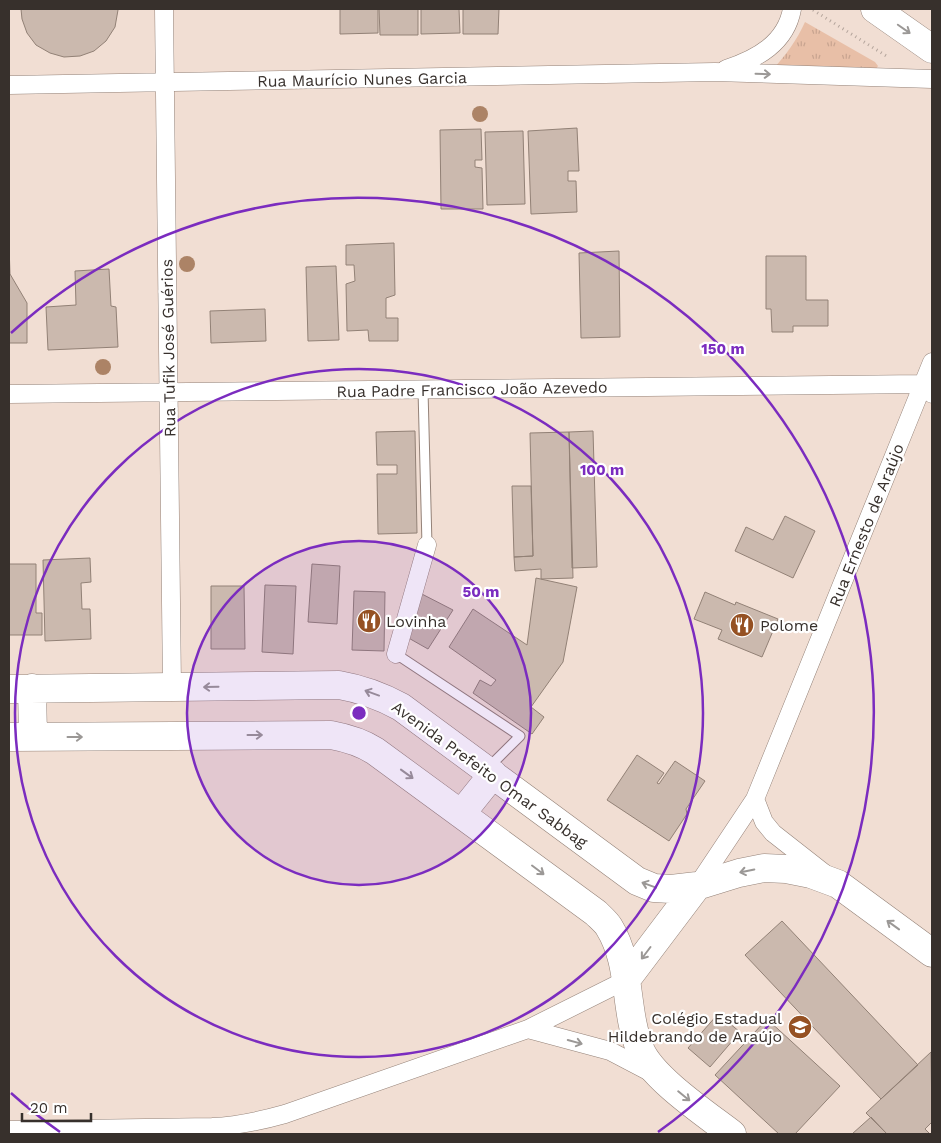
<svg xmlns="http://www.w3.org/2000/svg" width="941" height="1143" viewBox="0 0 941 1143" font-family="'Work Sans',sans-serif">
  <defs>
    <pattern id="grass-tufts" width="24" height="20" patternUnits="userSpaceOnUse" patternTransform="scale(1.25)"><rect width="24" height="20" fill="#e8bfa7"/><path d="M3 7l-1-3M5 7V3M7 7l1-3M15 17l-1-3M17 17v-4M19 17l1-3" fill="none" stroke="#c8a490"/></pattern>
  </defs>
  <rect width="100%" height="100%" fill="#f1ded3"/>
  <path fill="url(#grass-tufts)" d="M805,22L875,62L878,66L876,69H773C786,55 797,40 805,22Z"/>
  <path fill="#cbb9ae" stroke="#928176" d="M21,9H118V10L115,27L106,41L94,51L80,56L64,57L50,53L36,45L27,33L22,19Z
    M340,9H378V33L340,34Z
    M379,9H418V35H380Z
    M421,9H459L460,33L421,34Z
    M463,9H499L498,34H463Z
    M577,128L579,171H568V181H576L577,212L531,214L528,131Z
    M481,129L482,160H475V167L482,168L483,209H441L440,130Z
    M523,131L525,204L487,205L485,132Z
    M394,243L395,295L386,298V318H398V341H369L368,330L347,331L346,284L355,281L354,265H346V245Z
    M9,245L10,274L27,303V343H9Z
    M619,251L620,337L581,338L579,253Z
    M766,256H806V300H828V326H793V332H772L771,309H766Z
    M336,266L339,340L308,341L306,267Z
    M109,269L111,306L116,307L118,347L48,350L46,307L76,305L75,271Z
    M265,309L266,341L211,343L210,311Z
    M415,431L417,533L378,534L377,474H397V465H377L376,432Z
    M593,431L597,567L572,568L569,432Z
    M569,432L573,578L541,579V569L515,571L514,557L533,556L530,433Z
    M512,486H531L533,556L514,557Z
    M785,516L815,531L793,578L735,551L746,527L773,540Z
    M90,558L91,582L81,583L82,609H90L91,639L45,641L43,560Z
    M9,564H36V613H42V635H9Z
    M312,564L340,566L337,624L308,622Z
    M536,578L577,587L563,662L531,707L544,717L532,734L473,693L480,680L491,686L496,680L449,647L473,609L527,645Z
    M265,585L296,586L293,654L262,652Z
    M211,586H244L245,649H211Z
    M354,591L385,592L384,651L352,650Z
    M416,591L453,610L428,649L405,636Z
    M705,592L735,605L736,602L778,619L762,657L718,639L722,630L694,619Z
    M637,755L664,773L657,783L659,784L675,761L705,781L686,809L687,814L669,841L607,800Z
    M782,921L918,1065L881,1099L745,955Z
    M718,1014L740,1032L710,1067L688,1048Z
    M767,1019L840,1086L795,1134H779L715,1075Z
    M931,1052L932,1122L925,1129L930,1134H887L866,1113Z
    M871,1117L887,1134H852Z"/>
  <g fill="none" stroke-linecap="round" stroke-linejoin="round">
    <g stroke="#948278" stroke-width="11">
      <path id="service" d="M423,390L427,545
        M396,654L520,736L489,767"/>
    </g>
    <g stroke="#948278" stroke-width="19">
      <path id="minor" d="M164,9L172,687
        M726,69C757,59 786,43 792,9
        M9,85L715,72L932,79
        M9,394L923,384L932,394
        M396,654L427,545
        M755,799L764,822L773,833L824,873
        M697,886L755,799L932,362
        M528,1029L610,1051L652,1073
        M9,1130L212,1127C237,1126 260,1121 285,1114L528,1029L626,980"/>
    </g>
    <g stroke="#948278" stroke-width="29">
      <path id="primary" d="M32,688L33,737
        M9,689L339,685C362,689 381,696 401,707L637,881L654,888L671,889L697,886L739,873L764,868L786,869L811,874L838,884L932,953
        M9,737L331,735C347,738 361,742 375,751L596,913C601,918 606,922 609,927C632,964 624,1010 640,1049C652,1078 706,1114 732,1134
        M461,814L493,774
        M626,980L697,886"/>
    </g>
    <g stroke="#948278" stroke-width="29">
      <path id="trunk" d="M875,9L932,49"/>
    </g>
    <path stroke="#b4a59c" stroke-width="3" stroke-dasharray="1 4" stroke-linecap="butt" d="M813,10L888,57"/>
    <use href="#service" stroke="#fff" stroke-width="9"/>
    <use href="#minor" stroke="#fff" stroke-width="18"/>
    <use href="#primary" stroke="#fff" stroke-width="28"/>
    <use href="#trunk" stroke="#fff" stroke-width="28"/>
  </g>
  <g fill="#ac8366">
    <circle cx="480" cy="114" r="8"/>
    <circle cx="187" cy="264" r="8"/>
    <circle cx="103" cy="367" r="8"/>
  </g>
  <defs><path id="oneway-shaft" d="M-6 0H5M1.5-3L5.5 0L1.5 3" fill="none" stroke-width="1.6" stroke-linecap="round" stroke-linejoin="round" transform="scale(1.25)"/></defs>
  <g stroke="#9b9896">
    <use href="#oneway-shaft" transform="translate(904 29) rotate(35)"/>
    <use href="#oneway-shaft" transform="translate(763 74) rotate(2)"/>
    <use href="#oneway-shaft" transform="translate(211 687) rotate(179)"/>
    <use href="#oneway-shaft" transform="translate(372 693) rotate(-160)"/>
    <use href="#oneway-shaft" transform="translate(255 735)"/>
    <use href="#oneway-shaft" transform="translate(75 737)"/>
    <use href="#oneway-shaft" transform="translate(407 774) rotate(36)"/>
    <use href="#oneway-shaft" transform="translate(538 870) rotate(37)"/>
    <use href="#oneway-shaft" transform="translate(747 871) rotate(168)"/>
    <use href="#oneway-shaft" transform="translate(649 885) rotate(-160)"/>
    <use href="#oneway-shaft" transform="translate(893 925) rotate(-144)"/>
    <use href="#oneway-shaft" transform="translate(646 953) rotate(127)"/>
    <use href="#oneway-shaft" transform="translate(575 1042) rotate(15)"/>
    <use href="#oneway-shaft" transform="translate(684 1096) rotate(39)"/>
  </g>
  <circle cx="359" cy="713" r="172" fill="#7b2cbf" fill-opacity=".12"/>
  <g fill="none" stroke="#7b2cbf" stroke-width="2.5">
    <circle cx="359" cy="713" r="172"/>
    <circle cx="359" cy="713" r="344"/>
    <path d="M60 1132A515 515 0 0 1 11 1093M11 333A515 515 0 1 1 658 1132"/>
  </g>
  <defs>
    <g id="restaurant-disc" transform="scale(1.25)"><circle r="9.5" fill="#955123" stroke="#fff"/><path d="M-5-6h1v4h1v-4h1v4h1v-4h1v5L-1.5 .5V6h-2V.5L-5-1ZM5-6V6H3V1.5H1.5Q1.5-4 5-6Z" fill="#fff"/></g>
    <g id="school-disc" transform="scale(1.25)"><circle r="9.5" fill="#955123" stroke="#fff"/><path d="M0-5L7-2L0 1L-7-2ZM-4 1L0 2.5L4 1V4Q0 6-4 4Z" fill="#fff"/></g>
  </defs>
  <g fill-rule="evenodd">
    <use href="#restaurant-disc" x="369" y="621"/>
    <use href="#restaurant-disc" x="742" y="625"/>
    <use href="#school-disc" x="800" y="1027"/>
  </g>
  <g text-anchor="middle" stroke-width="4.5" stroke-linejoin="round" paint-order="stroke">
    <g font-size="16" fill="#37302c" stroke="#fff">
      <text transform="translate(362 79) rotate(-1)" y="6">Rua Maurício Nunes Garcia</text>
      <text transform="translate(168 348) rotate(-91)" y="6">Rua Tufik José Guérios</text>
      <text transform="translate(472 389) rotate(-1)" y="6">Rua Padre Francisco João Azevedo</text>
      <text transform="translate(866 525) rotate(-68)" y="6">Rua Ernesto de Araújo</text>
      <text transform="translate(490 774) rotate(36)" y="6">Avenida Prefeito Omar Sabbag</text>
    </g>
    <g font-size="16" fill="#37302c" stroke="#fff" text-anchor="start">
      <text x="386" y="627">Lovinha</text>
      <text x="760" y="631">Polome</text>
      <text x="782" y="1024" text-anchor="end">Colégio Estadual<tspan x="782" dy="18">Hildebrando de Araújo</tspan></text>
    </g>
  </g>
  <circle cx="359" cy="713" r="8" fill="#7b2cbf" stroke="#fff" stroke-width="2.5"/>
  <g font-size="15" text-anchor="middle" font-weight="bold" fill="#7b2cbf" stroke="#fff" stroke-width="4.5" stroke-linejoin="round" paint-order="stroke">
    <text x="723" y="354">150 m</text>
    <text x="602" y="475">100 m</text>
    <text x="481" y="597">50 m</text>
  </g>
  <rect width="941" height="1143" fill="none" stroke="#37302c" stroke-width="20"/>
  <path d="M22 1113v8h69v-8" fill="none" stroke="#37302c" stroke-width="2.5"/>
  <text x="30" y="1113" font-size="15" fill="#37302c" stroke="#ffffff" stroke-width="4" paint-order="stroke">20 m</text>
</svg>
